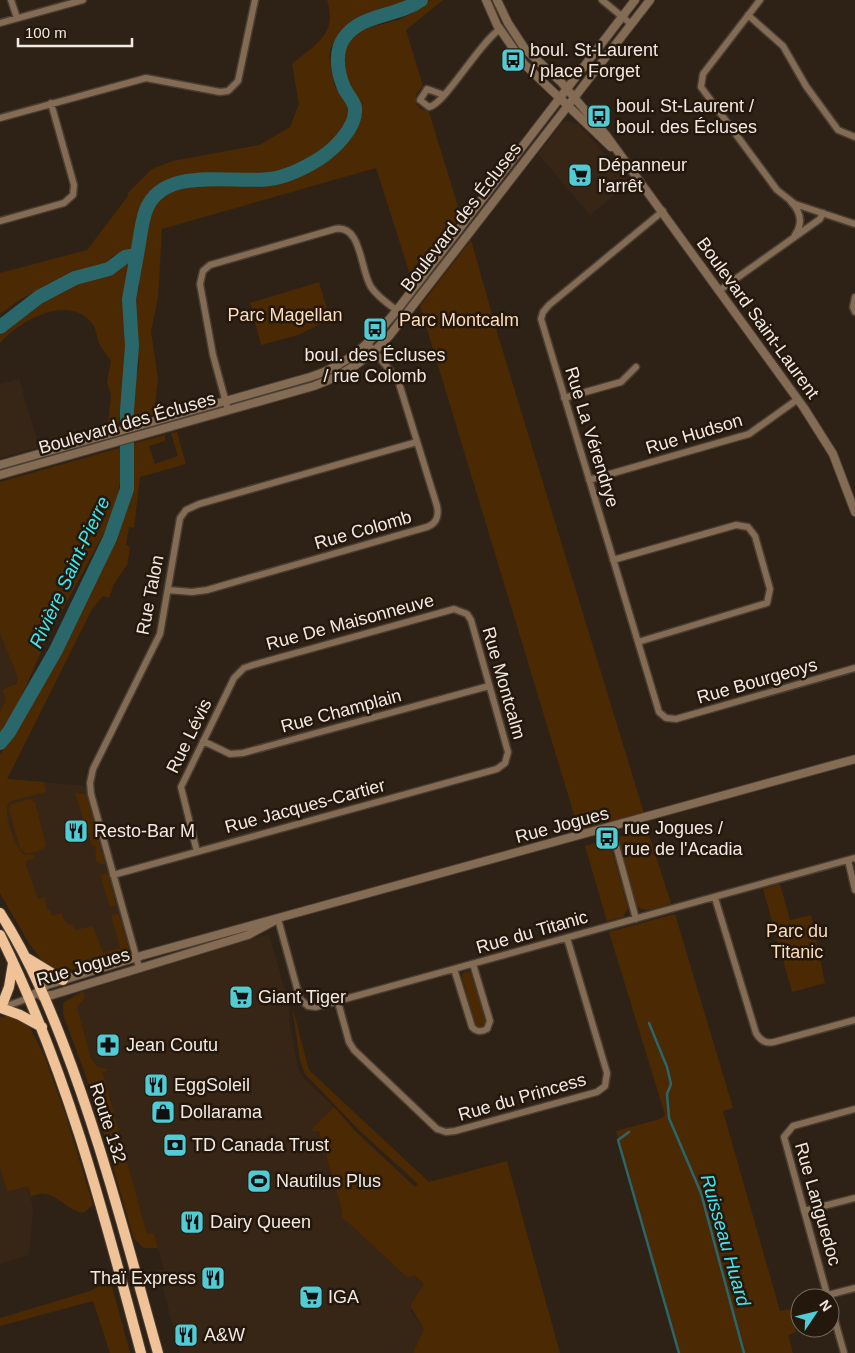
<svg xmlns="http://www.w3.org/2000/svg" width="855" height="1353" viewBox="0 0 855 1353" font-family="Arial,sans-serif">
  <rect width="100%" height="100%" fill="#2e2217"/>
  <path fill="#372616" d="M566,121L578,124L630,182L590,215L538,154L562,123Z
    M19,379L39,447L0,458V382L1,384Z
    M0,634L18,678L0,712Z
    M6,779L85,786L129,950L125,957L101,964L73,933L38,910L15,855L0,788Z
    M269,934L289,1004V1021L298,1068L303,1078L334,1107L312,1129L314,1132L319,1131L342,1210L341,1216L424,1284L410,1310L424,1329L413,1353H176L180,1352L158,1271L164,1269L154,1233L147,1235L103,1073L108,1071L98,1067L91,1058L77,1007L85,999L83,991Z
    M0,1167L7,1192L28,1186L33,1210L29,1255L0,1264Z"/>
  <path fill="#4b2903" d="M327,0H409L353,23L343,30L331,47L329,56L335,86L351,109L344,130L310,161H302L263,177L186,176L160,185L141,207L132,251L113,256L105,264L71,273L21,299L0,314V273L87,250L128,196V193L152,169L173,161L259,145L290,127L299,104L292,64C315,44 338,35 327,0Z
    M430,0H443L406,30L423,86C416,92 413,100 419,108L429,112L461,216L412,281L376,168L162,229L158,297L151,331L158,379L154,415L131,420V395L139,365L133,296L139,289C137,253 144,189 188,183C199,181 209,186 219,186C226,186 236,183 242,184C247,185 248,187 253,187C275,177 300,176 321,162C401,110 320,83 349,40C358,27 390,24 405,17C414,13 422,6 430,0Z
    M471,240L500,342L644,813L579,831L420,306Z
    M127,263L134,264L126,306L129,338L119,423L108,427L111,395L107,382L111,361C107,355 103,350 100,345C96,338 97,329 92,323C68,293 19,321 0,343V335L63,288L108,274Z
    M319,282L330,319L298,335L261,345L250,303Z
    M177,432L186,464L140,477L134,528L129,527L126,545L130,547L127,565L114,584L109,598L103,596L92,609L7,779L44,782L46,792L11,801L8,804C3,815 16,849 24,855L33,854L34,858L25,862L38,899L45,897L47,909L50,910L52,916L62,913L64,920L69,925L73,924L75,930L93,926L103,953L120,948L111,915L119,914L129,950L125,957L61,972L44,964L27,940L0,893V754L16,733L31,706L57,643L104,556L116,529L126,500L132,444L165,435V441L149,446L155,464L178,456L171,433Z
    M123,447L121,477L116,504L105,531L47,639L22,695L15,720L8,725L0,738V712L6,700L3,690L16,684L18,678L0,634V482Z
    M75,793L86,794L105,864H100L96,860L95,845L92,846Z
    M29,799L35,802L46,845L43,850L26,854L20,849L9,809L11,804Z
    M647,829L671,903C660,907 646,914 637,906L619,837Z
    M609,840L628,908L623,917L607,921L585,846Z
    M108,873L116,905L110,907L100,875Z
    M780,884L790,920L811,915L825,983L792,992L763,889Z
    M675,914L733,1108L723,1111L780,1311L790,1309L796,1332L788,1335L793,1353H679L619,1142L616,1131L660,1119L665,1115L609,932Z
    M468,971L471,974L486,1022L482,1027L476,1025L462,978L463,973Z
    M83,991L85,998L77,1007L91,1058L98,1067L109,1070L103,1073L146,1231L148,1234L154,1233L158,1248H144L134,1239L91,1090L63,1014V1003Z
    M293,1013H294L309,1070L429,1182L507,1161L560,1353H413L424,1329L410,1306L424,1284L414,1275L408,1278L341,1216L342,1210L319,1131L313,1132L312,1129L334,1107L354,1130L413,1185L415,1187L418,1184L359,1130L305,1074L300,1061Z
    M7,1016L22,1020L30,1028L44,1055L65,1113L93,1205L83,1213C64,1210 52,1185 31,1197L28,1186L7,1192L0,1167V1017Z
    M109,1275L130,1353H110L93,1301L0,1326V1318L90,1291L103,1284Z"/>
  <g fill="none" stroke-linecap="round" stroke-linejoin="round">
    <path stroke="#2a676b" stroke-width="2.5" d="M649,1023L667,1067L671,1084L667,1094L669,1118L701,1193L744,1353
      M629,1132L618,1140L679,1353"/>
    <path stroke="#2a676b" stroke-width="14" d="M0,327L39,297L75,278L109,269L125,257L137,255C140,240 141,223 146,210C163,165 233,184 270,179C286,177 306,167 319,159C333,150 357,128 355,108C354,100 345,93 343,85C337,70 335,51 344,38C362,13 397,17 421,0
      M0,743L9,732L56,650L110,538L127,489V410L132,346L129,299L137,255"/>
    <g stroke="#493e33" stroke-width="9">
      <path id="minor" d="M11,0L17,18
        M602,0L631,24
        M760,0L703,74L701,87L777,190L795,204L855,224
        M748,15L783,46L806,86L838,130L855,137
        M0,23L83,0
        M444,95L427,89L420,100L429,107C445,104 479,43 500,29
        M0,118L146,78L220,92L228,91L238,81L255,0
        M791,202C801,212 803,223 795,235
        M663,211L549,305L543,312L541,319L659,712L666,718L676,719L855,668
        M0,221L64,203L73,195L74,185L51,103
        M720,290L820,219L823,213
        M855,297L853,307L855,312
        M564,398L621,382L636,367
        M228,410L213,355L200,284L203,271L210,265L335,229C362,224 360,270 371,287C379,299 393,307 404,316
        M589,480L749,434L798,399
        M613,560L736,525L748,527L755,536L770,589L767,603L638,642
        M168,590L192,592L207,590L427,527C437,523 439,516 437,506L398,380L368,344
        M203,741L230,754L243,753L489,686
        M611,827L636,919
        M848,860L855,890
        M113,875L497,769L505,763L508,752L471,620L467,614L454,609L253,665L244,668L234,678L181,787L197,852
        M715,898L756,1033C760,1040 766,1044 774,1042L855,1020
        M278,919L300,999L308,1006L316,1007L855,858
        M139,967L91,794L90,783L93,769L160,634L180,518L186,510L199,504L417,442
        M454,969L472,1027C476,1032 482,1032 487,1029L490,1021L473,964
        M338,1002L349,1042L354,1050L437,1129L446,1132L455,1131L597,1092L605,1086L607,1073L567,938
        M1,1008L29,998
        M804,1211L855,1198
        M828,1295L855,1288
        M828,1298L784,1137L793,1126L855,1109
        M830,1303L844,1353"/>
    </g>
    <g stroke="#493e33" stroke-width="10">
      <path id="tertiary" d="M486,0L497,25L524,64L611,147
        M497,0L508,23L525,49L561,82L606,135L804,408L833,454L855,512
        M0,465L310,377C349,365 372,341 397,310L635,0
        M0,475L314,386C344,375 369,359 390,335L650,0
        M41,996L52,995L248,935L274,921
        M29,998L47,985L144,955L855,759"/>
    </g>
    <g stroke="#493e33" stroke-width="12">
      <path id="trunk" d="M0,913C31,961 52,1013 72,1067C106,1160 131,1257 158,1353
        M0,935C66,1068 103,1210 141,1353
        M27,958L63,980
        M13,963L9,987L1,1008L20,1015L42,1027"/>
    </g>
    <use href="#minor" stroke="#846b54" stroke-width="6"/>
    <use href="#tertiary" stroke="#846b54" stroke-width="8"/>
    <use href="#trunk" stroke="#f0c298" stroke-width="10"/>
  </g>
  <defs>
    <g id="bus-square" transform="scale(1.25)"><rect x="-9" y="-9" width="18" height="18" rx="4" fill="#51ccd4" stroke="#24180d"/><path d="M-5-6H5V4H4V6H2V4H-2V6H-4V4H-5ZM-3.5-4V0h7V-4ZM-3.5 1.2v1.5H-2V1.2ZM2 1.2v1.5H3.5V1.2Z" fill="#111"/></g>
    <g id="supermarket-square" transform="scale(1.25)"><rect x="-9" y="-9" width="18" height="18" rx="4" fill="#51ccd4" stroke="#24180d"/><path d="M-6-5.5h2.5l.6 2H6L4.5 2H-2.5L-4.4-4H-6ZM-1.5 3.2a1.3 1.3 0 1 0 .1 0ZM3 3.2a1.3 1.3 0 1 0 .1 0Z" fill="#111"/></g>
    <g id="restaurant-square" transform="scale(1.25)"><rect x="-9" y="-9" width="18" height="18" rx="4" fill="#51ccd4" stroke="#24180d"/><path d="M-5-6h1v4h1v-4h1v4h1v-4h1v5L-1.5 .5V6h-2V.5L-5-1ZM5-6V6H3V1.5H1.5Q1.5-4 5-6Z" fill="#111"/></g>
    <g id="pharmacy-square" transform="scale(1.25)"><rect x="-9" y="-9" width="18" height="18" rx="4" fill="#51ccd4" stroke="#24180d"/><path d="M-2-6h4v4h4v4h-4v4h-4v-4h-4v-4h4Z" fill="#111"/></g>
    <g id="shop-square" transform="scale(1.25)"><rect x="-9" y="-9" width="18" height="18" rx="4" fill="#51ccd4" stroke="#24180d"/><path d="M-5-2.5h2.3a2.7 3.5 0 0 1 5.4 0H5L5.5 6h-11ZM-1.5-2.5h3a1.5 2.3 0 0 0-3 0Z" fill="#111"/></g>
    <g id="bank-square" transform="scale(1.25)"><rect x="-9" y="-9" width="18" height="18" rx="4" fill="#51ccd4" stroke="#24180d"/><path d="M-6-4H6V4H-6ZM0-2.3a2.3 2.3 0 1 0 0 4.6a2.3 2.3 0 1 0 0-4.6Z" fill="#111"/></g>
    <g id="stadium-square" transform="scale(1.25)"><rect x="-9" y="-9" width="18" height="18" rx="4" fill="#51ccd4" stroke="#24180d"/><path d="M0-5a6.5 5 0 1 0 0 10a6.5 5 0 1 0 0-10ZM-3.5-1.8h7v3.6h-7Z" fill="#111"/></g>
  </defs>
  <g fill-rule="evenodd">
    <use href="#bus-square" x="513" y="60"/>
    <use href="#bus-square" x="599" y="116"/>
    <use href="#supermarket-square" x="580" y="175"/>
    <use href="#bus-square" x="375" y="329"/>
    <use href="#restaurant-square" x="76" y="831"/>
    <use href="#bus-square" x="607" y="838"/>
    <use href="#supermarket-square" x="241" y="997"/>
    <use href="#pharmacy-square" x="108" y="1045"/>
    <use href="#restaurant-square" x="156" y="1085"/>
    <use href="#shop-square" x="163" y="1112"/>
    <use href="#bank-square" x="175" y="1145"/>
    <use href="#stadium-square" x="259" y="1181"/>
    <use href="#restaurant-square" x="192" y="1222"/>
    <use href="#restaurant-square" x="213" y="1278"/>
    <use href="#supermarket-square" x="311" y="1297"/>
    <use href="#restaurant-square" x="186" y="1335"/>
  </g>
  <g text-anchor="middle" stroke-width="5" stroke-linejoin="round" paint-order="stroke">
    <g font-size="18" fill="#f2e9e2" stroke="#24180d" text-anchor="start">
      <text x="530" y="56">boul. St-Laurent<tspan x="530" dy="21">/ place Forget</tspan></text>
      <text x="616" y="112">boul. St-Laurent /<tspan x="616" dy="21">boul. des Écluses</tspan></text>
      <text x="598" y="171">Dépanneur<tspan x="598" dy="21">l'arrêt</tspan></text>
      <text x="375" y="361" text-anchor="middle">boul. des Écluses<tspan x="375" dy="21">/ rue Colomb</tspan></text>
      <text x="624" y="834">rue Jogues /<tspan x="624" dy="21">rue de l'Acadia</tspan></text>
      <text x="94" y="837">Resto-Bar M</text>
      <text x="258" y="1003">Giant Tiger</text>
      <text x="126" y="1051">Jean Coutu</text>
      <text x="174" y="1091">EggSoleil</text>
      <text x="180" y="1118">Dollarama</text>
      <text x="192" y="1151">TD Canada Trust</text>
      <text x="276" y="1187">Nautilus Plus</text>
      <text x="210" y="1228">Dairy Queen</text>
      <text x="196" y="1284" text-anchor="end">Thaï Express</text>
      <text x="328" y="1303">IGA</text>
      <text x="204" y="1341">A&amp;W</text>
    </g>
    <g font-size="18" fill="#f2e9e2" stroke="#24180d">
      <text transform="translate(461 217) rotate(-52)" y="6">Boulevard des Écluses</text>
      <text transform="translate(758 318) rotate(54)" y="6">Boulevard Saint-Laurent</text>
      <text transform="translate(127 423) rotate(-16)" y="6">Boulevard des Écluses</text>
      <text transform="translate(694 434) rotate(-17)" y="6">Rue Hudson</text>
      <text transform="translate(592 437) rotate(73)" y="6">Rue La Vérendrye</text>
      <text transform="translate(363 530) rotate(-16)" y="6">Rue Colomb</text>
      <text transform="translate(150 595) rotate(-79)" y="6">Rue Talon</text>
      <text transform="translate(350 622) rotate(-15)" y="6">Rue De Maisonneuve</text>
      <text transform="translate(757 681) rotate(-16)" y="6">Rue Bourgeoys</text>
      <text transform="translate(504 683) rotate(74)" y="6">Rue Montcalm</text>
      <text transform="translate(341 711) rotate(-15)" y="6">Rue Champlain</text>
      <text transform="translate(189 736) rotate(-64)" y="6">Rue Lévis</text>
      <text transform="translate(305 806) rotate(-15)" y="6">Rue Jacques-Cartier</text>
      <text transform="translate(562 825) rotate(-15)" y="6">Rue Jogues</text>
      <text transform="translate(532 932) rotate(-16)" y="6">Rue du Titanic</text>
      <text transform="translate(83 967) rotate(-16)" y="6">Rue Jogues</text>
      <text transform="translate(522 1097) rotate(-16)" y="6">Rue du Princess</text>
      <text transform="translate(108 1123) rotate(72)" y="6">Route 132</text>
      <text transform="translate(818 1204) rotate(74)" y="6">Rue Languedoc</text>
    </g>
    <g font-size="18" fill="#fddcbe" stroke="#24180d">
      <text x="285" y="321">Parc Magellan</text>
      <text x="459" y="326">Parc Montcalm</text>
      <text x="797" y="937">Parc du<tspan x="797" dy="21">Titanic</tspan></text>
    </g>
    <g font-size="19" font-style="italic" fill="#3be9f4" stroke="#24180d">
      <text transform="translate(69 572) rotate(-65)" y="7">Rivière Saint-Pierre</text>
      <text transform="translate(726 1240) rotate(74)" y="7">Ruisseau Huard</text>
    </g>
  </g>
  <g transform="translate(815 1313) rotate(55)"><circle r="24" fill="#24180d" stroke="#766c62"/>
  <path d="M0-4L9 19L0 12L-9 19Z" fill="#51ccd4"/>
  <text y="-8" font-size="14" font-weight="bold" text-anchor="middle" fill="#f2e9e2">N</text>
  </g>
  <path d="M18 38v8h114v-8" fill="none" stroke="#f2e9e2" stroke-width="2.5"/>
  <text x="25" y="38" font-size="15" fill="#f2e9e2" stroke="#24180d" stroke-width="4" paint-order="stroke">100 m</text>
</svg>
